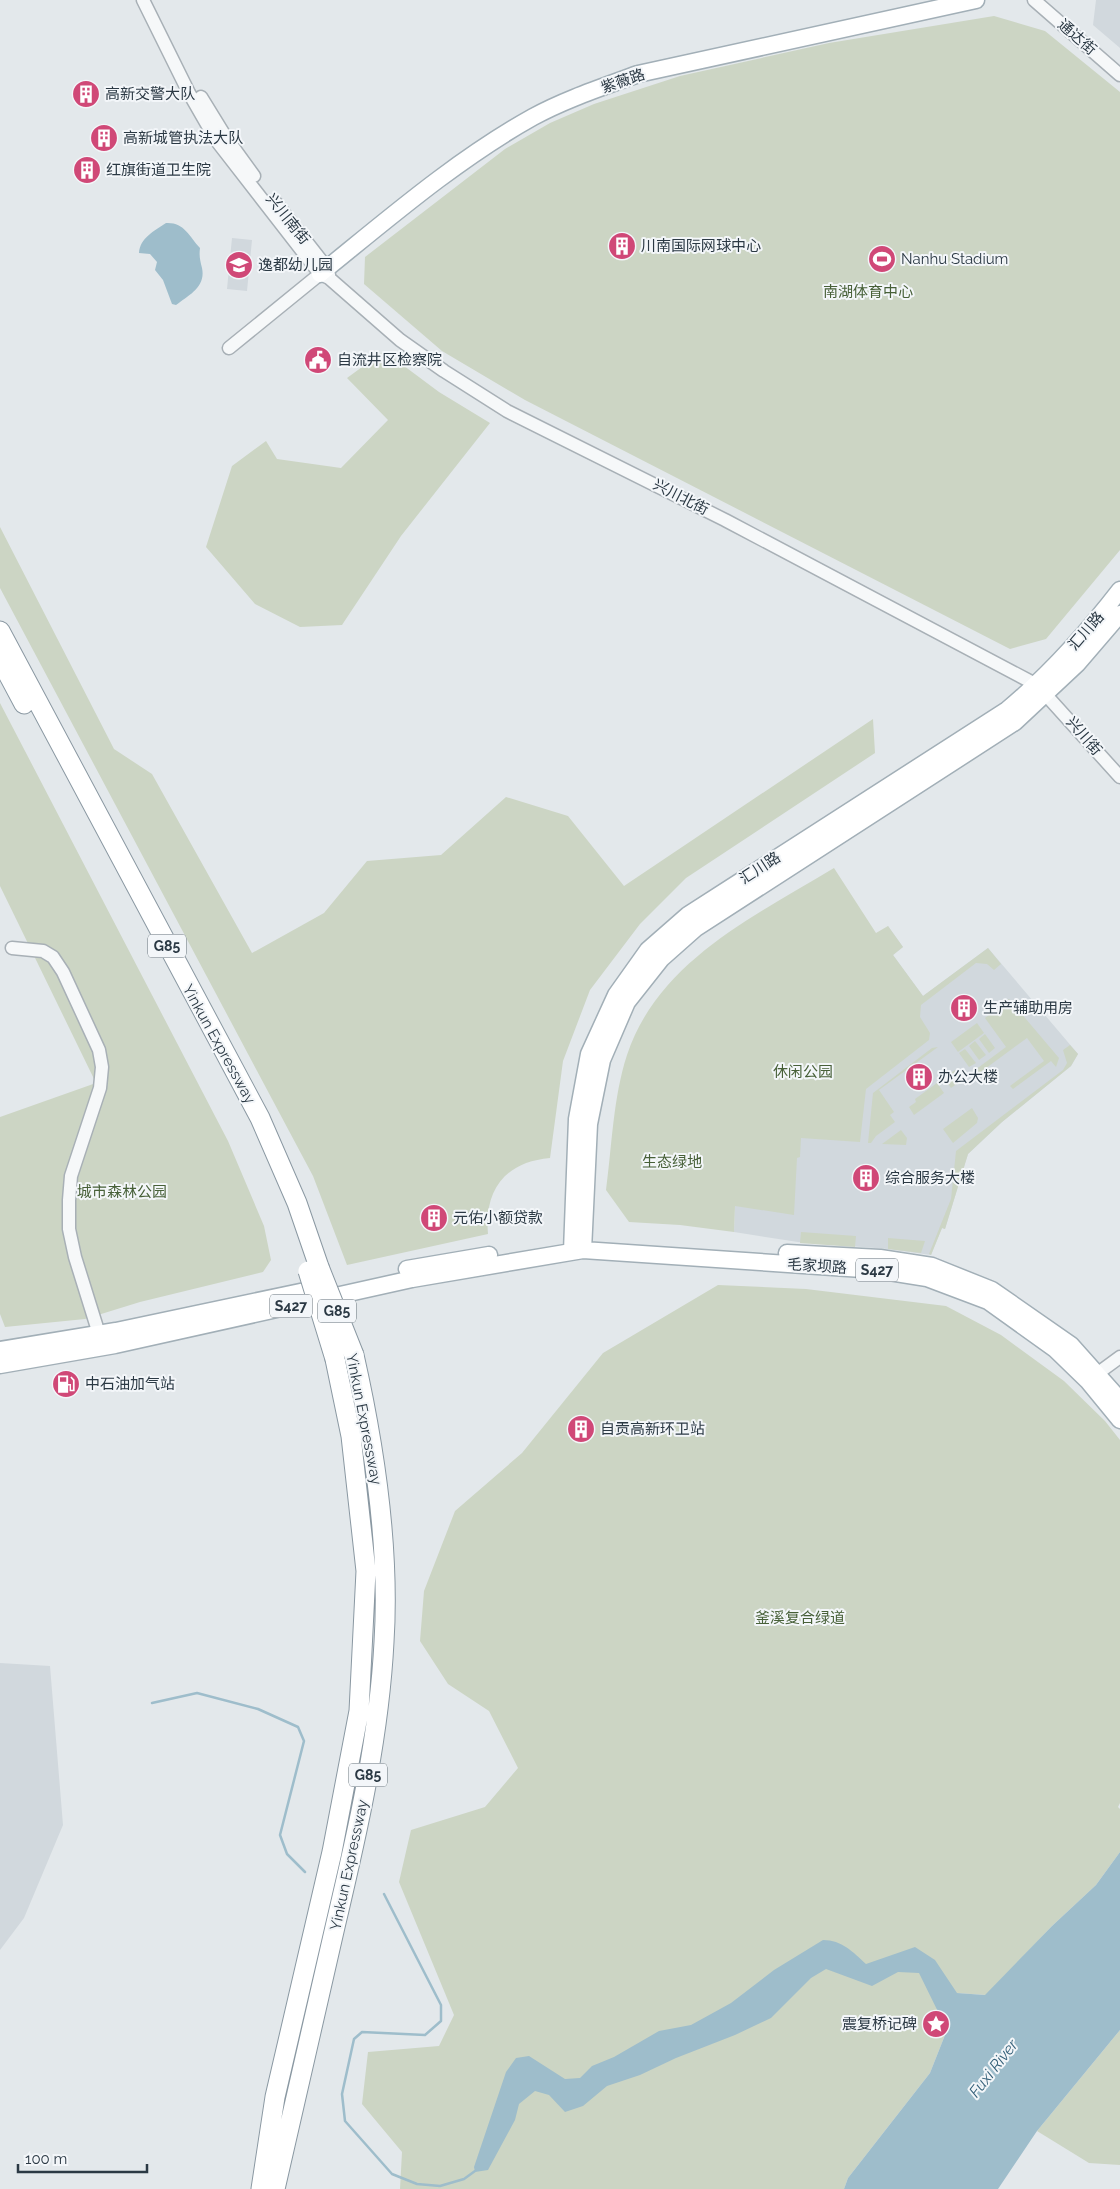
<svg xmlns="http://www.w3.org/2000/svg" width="1120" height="2189" viewBox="0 0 1120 2189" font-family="Raleway,'Noto Sans SC',sans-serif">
  <rect width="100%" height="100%" fill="#e3e8eb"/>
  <path fill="#d1d8dd" d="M1096,0H1120V48L1093,25Z
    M232,238L252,240L247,291L227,289Z
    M888,926L903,947L893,955L923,996L988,948L1078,1054L1071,1066L1002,1122L968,1154L945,1229L942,1228L931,1255L888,1249L798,1242L734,1232L735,1206Z
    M0,1663L50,1666L63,1825L24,1918L0,1950Z"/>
  <path fill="#ccd5c4" d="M994,16L1045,31L1120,92V550L1046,639L1010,649L525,400L442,351L364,284L365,257L505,149L550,123L594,104L680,76L829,43Z
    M384,351L439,392L490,423L401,536L342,625L300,627L255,604L206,547L232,466L266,441L277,459L341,468L388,420L347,378Z
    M0,527L114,749L152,774L252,953L324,913L367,861L441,855L506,797L568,816L624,886L873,719L875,753L686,878L640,924L590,990L563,1061L550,1158C505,1162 484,1190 488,1234L347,1265L313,1176L0,588Z
    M0,703L228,1141L264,1226L271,1260L263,1272L140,1302L85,1319L5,1327L0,1314V1117L96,1083L0,886Z
    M834,868L876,933L888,926L903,947L893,955L923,996L988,948L1001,964L994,970L987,964L976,963L921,1005L920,1017L930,1033L929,1040L866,1089L860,1142L801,1138L800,1157L797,1158L794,1215L735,1206L734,1232L680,1225L629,1222L606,1190C612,1146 613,1098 627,1055C658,961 755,916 834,868Z
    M1009,999L1059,1058L1056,1067L1051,1061L1013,1089L1010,1086L1044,1061L1027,1038L978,1074L975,1070L1006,1047L985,1018Z
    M977,1023L984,1033L958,1052L951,1042Z
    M985,1034L995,1048L989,1053L979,1039Z
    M975,1041L986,1055L979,1060L969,1046Z
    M1070,1045L1078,1054L1071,1066L1002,1122L968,1154L945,1229L942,1228L931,1255L929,1254L951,1199L956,1151L1063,1070L1067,1063L1063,1050Z
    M938,1047L879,1090L894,1112L890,1115L895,1122L876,1136L871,1143H868L873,1093L932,1048Z
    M965,1049L976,1063L969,1067L959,1053Z
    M955,1070L962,1080L951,1088L944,1078Z
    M937,1083L944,1093L914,1115L909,1107L916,1102L915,1099Z
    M972,1108L978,1118L977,1123L953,1143L943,1129Z
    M901,1130L907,1138L906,1145L882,1144Z
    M801,1232L856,1236L855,1247L800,1243Z
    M888,1238L925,1241L921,1253L888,1249Z
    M718,1285L806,1289L946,1306L1001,1335L1064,1381L1105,1421L1120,1440V1803L1118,1807L1120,1809V1852L1096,1885L1052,1926L986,1995L957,1993L947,2030L930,2073L848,2178L844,2189H400L402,2152L362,2104L368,2052L439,2046L454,2015L399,1882L411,1830L485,1807L518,1768L489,1711L448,1684L420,1641L424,1591L455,1511L522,1453L603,1353Z
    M1120,2030V2165L1089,2163L1037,2131Z"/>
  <path fill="#9ebdcb" d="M166,223C184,222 189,236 200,248C199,256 200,260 202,268C206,287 189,295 176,305L172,304L163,280L155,270L157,262L150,254L139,253C140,238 154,231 166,223Z
    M1120,1852V2030L1037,2131L998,2189H844L848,2178L930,2073L947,2030L919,1973L898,1972L872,1986L826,1969L811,1978L771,2018L735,2035L676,2058L640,2075L607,2086L583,2106L565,2112L549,2095L535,2091L519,2104L515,2120L488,2170L475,2172L474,2167L506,2072L516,2058L529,2056L565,2079L580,2078L592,2066L614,2057L659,2031L691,2025L731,2003L774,1970L823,1940C842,1940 853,1952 866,1964L915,1947L935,1960L957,1993L985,1995L1052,1926L1096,1885Z"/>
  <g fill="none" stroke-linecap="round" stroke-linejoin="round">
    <path stroke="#9ebdcb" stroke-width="2.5" d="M152,1703L197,1693L258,1709L298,1727L304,1741L280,1835L287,1854L305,1872
      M384,1894L441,2005V2021L425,2035L362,2032L354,2039L342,2094L345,2121L392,2174L417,2184L440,2186L464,2179L475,2171"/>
    <g stroke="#a8b0b6" stroke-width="15">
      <path id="minor" d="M143,0L189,93L216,140L320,274L329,278L400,340L444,371L507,411L725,520L1037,685L1120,777
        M1034,0L1120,75
        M201,97L225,136L254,176
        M276,203L327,268L329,275
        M229,348L320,274
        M12,948L43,951L53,957L63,972L99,1050L102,1067L100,1088L71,1176L69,1200V1229L75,1257L99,1334
        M1090,1379L1120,1357"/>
    </g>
    <g stroke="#a2afb7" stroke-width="19">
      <path id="major" d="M320,274C388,219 456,160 533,117C566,99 603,87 638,74L976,0
        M583,1250L589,1124L602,1060L627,1002L661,959L696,928L1015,722L1077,664L1120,614
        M572,1251L577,1119L589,1054L616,995L648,950L688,915L1007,710C1050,674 1086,634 1120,590
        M787,1253L880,1258L932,1266L992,1290L1071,1345L1120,1400
        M407,1269L489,1255
        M0,1350L116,1331L324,1287
        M0,1365L115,1345L412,1279L583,1250L877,1270L927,1278L988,1301L1055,1349L1088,1381L1120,1420"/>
    </g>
    <g stroke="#8a98a2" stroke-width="21">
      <path id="highway" d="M0,631L260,1118L297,1203L319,1267
        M0,659L24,704
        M261,2189L275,2097L332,1852L359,1711L366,1571L351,1436L335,1359
        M275,2189C295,2102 315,2015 335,1927C357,1834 379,1739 384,1642C390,1547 375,1448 354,1355"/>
    </g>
    <use href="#minor" stroke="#f6f8f9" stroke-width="12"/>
    <use href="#major" stroke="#fff" stroke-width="16"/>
    <use href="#highway" stroke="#fff" stroke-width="19"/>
    <g stroke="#8a98a2" stroke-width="21" stroke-linecap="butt">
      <path id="highway-bridge" d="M319,1267L354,1355
        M308,1271L335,1359"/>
    </g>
    <use href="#highway-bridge" stroke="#fff" stroke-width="19"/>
  </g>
  <defs>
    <g id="building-disc" transform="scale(1.4375)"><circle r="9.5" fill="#d04877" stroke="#f3f6f9"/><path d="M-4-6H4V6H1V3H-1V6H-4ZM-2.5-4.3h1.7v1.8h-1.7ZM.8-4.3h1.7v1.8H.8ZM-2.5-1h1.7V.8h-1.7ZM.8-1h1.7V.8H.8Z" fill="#fff"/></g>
    <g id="stadium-disc" transform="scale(1.4375)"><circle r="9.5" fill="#d04877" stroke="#f3f6f9"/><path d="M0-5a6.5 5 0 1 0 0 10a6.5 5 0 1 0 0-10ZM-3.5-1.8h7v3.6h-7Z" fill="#fff"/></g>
    <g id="school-disc" transform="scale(1.4375)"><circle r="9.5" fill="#d04877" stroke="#f3f6f9"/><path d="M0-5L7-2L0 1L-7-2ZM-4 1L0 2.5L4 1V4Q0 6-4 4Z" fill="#fff"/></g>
    <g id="civic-disc" transform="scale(1.4375)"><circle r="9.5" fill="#d04877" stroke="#f3f6f9"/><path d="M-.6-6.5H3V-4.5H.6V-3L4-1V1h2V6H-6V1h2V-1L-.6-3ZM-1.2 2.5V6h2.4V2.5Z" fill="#fff"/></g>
    <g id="fuel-disc" transform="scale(1.4375)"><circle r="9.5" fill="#d04877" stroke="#f3f6f9"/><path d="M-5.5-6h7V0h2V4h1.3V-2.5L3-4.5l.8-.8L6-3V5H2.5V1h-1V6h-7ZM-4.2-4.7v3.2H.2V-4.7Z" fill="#fff"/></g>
    <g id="sight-disc" transform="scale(1.4375)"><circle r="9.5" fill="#d04877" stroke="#f3f6f9"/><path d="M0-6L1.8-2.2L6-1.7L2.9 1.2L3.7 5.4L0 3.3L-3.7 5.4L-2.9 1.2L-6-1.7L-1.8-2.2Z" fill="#fff"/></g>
  </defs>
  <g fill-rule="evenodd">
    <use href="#building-disc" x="86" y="94"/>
    <use href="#building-disc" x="104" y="138"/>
    <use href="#building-disc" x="87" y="170"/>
    <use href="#building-disc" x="622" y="246"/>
    <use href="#stadium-disc" x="882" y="259"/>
    <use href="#school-disc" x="239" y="265"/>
    <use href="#civic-disc" x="318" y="360"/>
    <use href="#building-disc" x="964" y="1008"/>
    <use href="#building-disc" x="919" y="1077"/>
    <use href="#building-disc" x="866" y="1178"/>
    <use href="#building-disc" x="434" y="1218"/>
    <use href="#fuel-disc" x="66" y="1384"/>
    <use href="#building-disc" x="581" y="1429"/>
    <use href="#sight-disc" x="936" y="2024"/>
  </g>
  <g text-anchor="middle" stroke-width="4" stroke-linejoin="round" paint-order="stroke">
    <g fill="#f3f6f9" stroke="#67727a" stroke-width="1">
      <rect x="148" y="934.5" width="38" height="23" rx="4"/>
      <rect x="856" y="1258.5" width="42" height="23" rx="4"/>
      <rect x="270" y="1294.5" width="42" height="23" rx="4"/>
      <rect x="318" y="1299.5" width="38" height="23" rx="4"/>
      <rect x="349" y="1763.5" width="38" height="23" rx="4"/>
    </g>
    <g font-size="14" font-weight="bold" fill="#2b3944">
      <text x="167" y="951">G85</text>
      <text x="877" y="1275">S427</text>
      <text x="291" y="1311">S427</text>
      <text x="337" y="1316">G85</text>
      <text x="368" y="1780">G85</text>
    </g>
    <g font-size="15" fill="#2b3944" stroke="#f3f6f9">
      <text transform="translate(1077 37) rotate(41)" y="5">通达街</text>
      <text transform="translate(623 81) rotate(-19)" y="5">紫薇路</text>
      <text transform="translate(288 219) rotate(51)" y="5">兴川南街</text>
      <text transform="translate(681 497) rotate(27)" y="5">兴川北街</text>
      <text transform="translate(1086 631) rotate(-49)" y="5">汇川路</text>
      <text transform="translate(1084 736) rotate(49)" y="5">兴川街</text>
      <text transform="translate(760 868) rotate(-33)" y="5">汇川路</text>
      <text transform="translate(219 1044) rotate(61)" y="5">Yinkun Expressway</text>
      <text transform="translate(817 1266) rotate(4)" y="5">毛家坝路</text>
      <text transform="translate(364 1419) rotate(79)" y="5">Yinkun Expressway</text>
      <text transform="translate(349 1865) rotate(-78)" y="5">Yinkun Expressway</text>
    </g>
    <g font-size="15" fill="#2b3944" stroke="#f3f6f9" text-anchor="start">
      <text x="105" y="99">高新交警大队</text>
      <text x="123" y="143">高新城管执法大队</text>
      <text x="106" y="175">红旗街道卫生院</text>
      <text x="641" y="251">川南国际网球中心</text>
      <text x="901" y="264">Nanhu Stadium</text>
      <text x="258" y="270">逸都幼儿园</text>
      <text x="337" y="365">自流井区检察院</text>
      <text x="983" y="1013">生产辅助用房</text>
      <text x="938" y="1082">办公大楼</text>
      <text x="885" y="1183">综合服务大楼</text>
      <text x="453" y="1223">元佑小额贷款</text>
      <text x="85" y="1389">中石油加气站</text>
      <text x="600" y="1434">自贡高新环卫站</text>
      <text x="917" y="2029" text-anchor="end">震复桥记碑</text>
    </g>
    <g font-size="15" fill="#476038" stroke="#f3f6f9">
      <text x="868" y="297">南湖体育中心</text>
      <text x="803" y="1077">休闲公园</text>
      <text x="672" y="1167">生态绿地</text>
      <text x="122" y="1197">城市森林公园</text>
      <text x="800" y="1623">釜溪复合绿道</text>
    </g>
    <g font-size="16" font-style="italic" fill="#346079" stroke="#f3f6f9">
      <text transform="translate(993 2068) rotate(-52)" y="6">Fuxi River</text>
    </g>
  </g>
  <path d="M18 2164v8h129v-8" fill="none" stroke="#2b3944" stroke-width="2.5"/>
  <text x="25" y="2164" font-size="15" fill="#2b3944" stroke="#f3f6f9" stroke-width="4" paint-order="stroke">100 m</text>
</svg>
